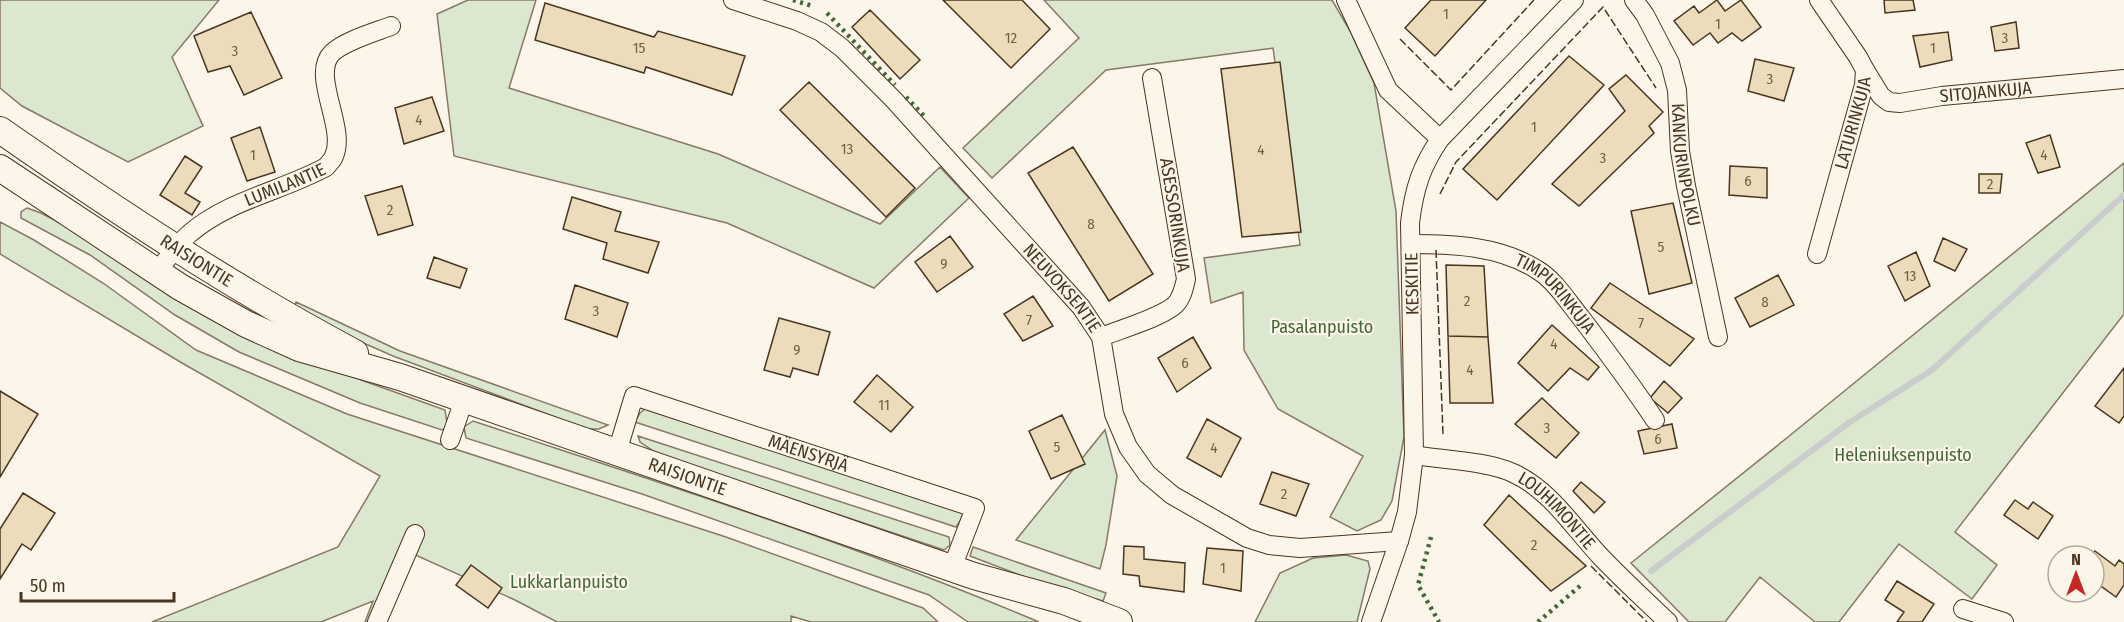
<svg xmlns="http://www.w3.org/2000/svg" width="2124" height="622" viewBox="0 0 2124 622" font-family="'Fira Sans Condensed',sans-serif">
  <rect width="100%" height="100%" fill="#fbf6e9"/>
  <path fill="#dce7d0" stroke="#887966" stroke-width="1.5" d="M0,0H219L172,57L203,126L128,162L22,106L0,88Z
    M468,0H536L509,88L718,154L880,224L940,167L969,198L874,288L727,223L454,156L437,14Z
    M1044,0H1332L1350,31L1374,83L1396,211L1404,437L1392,501L1381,520L1357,531L1330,517L1363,456L1278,409L1244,350L1243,292L1211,303L1204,258L1300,245L1273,48L1106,70L992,178L963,148L1079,38Z
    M2124,163V314L1955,532L1997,565L1972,599L1899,544L1839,622H1815L1760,577L1725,622H1689L1631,563L1788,437Z
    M27,208L41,213L100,244L250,336L364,381L445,410L447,423L445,428L442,430L360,403L239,352L175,315L90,255L21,218V212Z
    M0,222L34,240L103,283L196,350L347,414L726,537L923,608L938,622H811L791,616V622H557L515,600L409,552L381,622H365L373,601L321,622H152L338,547L380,476L182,363L0,254Z
    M296,302L400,351L608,425L599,429H587L393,356L343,334L294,307Z
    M646,408L966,512L956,527L635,422L640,413Z
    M473,421C663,484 855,544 1039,622H968L929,595L642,494L466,438L464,427Z
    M1105,430L1117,476L1106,545L1100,569L1016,540Z
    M638,436L949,537L950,545L944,550L658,454L640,442Z
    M973,547L1106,593L1103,601L1041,583L970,556Z
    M1346,555L1368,561L1370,569L1357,622H1255L1280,573L1313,558Z"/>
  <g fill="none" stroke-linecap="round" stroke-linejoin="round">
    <path stroke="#c9cecd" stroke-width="6" d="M1651,571L1850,422L1932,370L2124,195"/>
  </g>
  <path fill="#ecdcbc" stroke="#4a3520" stroke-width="1.5" d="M943,0H1022L1050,29L1011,68Z
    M1431,0H1486L1435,56L1405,28Z
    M1717,0L1725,11L1741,0L1761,27L1742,41L1732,33L1718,43L1710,33L1693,45L1674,21L1694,6L1699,13Z
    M1884,0H1913L1915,10L1885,13Z
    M545,3L654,37L658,31L745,56L732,95L646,67L644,73L535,40Z
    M870,10L920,60L900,79L852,27Z
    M251,12L282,78L244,95L230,66L208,72L194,36Z
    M2016,22L2019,48L1995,51L1991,27Z
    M1948,32L1952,60L1920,67L1913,36Z
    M1569,56L1604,85L1497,200L1463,169Z
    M1755,59L1794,68L1784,101L1748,91Z
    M1280,62L1301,232L1242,237L1221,69Z
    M1626,75L1663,112L1649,126L1654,133L1579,206L1552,184L1625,111L1609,89Z
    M809,82L915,188L886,217L780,110Z
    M432,97L444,131L404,144L395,108Z
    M260,127L275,172L247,181L231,138Z
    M2050,135L2060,167L2038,173L2026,143Z
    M1073,147L1153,274L1109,301L1028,173Z
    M185,156L202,167L185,193L200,202L192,215L160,195Z
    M1730,166L1767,168V198L1729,195Z
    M1979,174H2002L2000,193H1979Z
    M402,186L413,225L378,235L365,196Z
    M572,197L621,212L615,231L659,242L648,273L603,259L607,243L563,229Z
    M1673,203L1692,283L1649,294L1631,211Z
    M950,236L973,267L937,292L915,262Z
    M1943,238L1967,249L1955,271L1934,261Z
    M1916,252L1930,286L1905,301L1888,266Z
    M434,257L467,269L460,288L427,278Z
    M1446,265L1484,266L1488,337L1448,336Z
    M1778,275L1794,305L1750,327L1735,298Z
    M1610,283L1694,339L1670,366L1591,308Z
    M575,285L628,303L617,337L565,319Z
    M1033,296L1053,326L1023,341L1004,314Z
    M779,318L830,332L818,375L793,368L790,377L764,370Z
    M1552,325L1599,367L1588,380L1570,368L1548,391L1518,363Z
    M1448,336L1488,337L1493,403H1450Z
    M1193,337L1211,368L1177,392L1158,358Z
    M2124,368V416L2119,423L2095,406Z
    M877,375L913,407L891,432L854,402Z
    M1664,381L1682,398L1668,413L1650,398Z
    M0,391L38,414L0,477Z
    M1542,398L1579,433L1556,458L1515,424Z
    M1062,415L1085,464L1051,479L1029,431Z
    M1207,419L1241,438L1221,477L1187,458Z
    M1672,424L1677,448L1644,454L1638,431Z
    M1272,472L1309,484L1296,516L1260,504Z
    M1581,482L1605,502L1594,513L1573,491Z
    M23,493L55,513L31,550L22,544L0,579V529Z
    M1509,495L1586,566L1551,591L1484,525Z
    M2015,500L2028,509L2033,502L2053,516L2038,539L2004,515Z
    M1124,546L1144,547V559L1185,563L1184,592L1140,586L1139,576L1123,574Z
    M1207,548L1243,551L1241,591L1203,584Z
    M2095,551L2115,566L2119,560L2124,564V585L2116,597L2094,581V556H2091Z
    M471,565L502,588L488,608L456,585Z
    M1897,581L1934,604L1922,622H1897L1904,612L1885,600Z"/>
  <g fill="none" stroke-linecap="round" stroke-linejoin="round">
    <g stroke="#4a3520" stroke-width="20">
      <g id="street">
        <path id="s1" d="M733,0L797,21L821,32L842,48L894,100L1081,307L1101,337L1114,414L1128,447L1147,474L1172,495L1247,538L1269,545L1300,548L1399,541"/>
        <path d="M1346,0L1388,90L1440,139"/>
        <path id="s2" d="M1634,0L1645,15L1670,63L1677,90L1680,151L1686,186L1718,337"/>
        <path id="s3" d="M1865,70L1881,96L1889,102L1900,103L1942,96L2124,79"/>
        <path id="s4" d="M1411,244C1453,244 1499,246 1536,269C1555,280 1568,302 1582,319C1607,352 1632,385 1655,420"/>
        <path id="s5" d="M1817,254L1864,85L1865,70L1858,57L1819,0"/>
        <path id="s6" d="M157,272C167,259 177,245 189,234C228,200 282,191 326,167C328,164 333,160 334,156C347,128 310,75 332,53C344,41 375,32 391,26"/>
        <path d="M1101,337C1121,329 1160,318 1175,305C1182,298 1184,288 1186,279L1152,78"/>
        <path d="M450,440L464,400"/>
        <path id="s7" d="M617,452L634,396L975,508L952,568"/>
        <path id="s8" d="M1414,455C1443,460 1488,461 1513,473C1551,490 1574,529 1602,558C1623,580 1646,601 1668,622"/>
        <path d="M1963,609L2004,622"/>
        <path d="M377,622L415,534"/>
        <path d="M1371,622L1399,541L1407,512L1414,455L1410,223C1414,189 1421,167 1440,139L1574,0"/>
      </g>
    </g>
    <g stroke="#4a3520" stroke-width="28">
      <g id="secondary">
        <path id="s9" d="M0,130C115,210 231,287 355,353"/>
        <path id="s10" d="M0,168L180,287L246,324L299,348L400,377L974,576L1064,601L1119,622"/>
      </g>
    </g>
    <use href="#street" stroke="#fbf6e9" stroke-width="18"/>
    <use href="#secondary" stroke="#fbf6e9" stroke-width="26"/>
    <path stroke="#436837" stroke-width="4.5" stroke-dasharray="3 4.5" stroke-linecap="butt" d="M793,0L812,6
      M827,13L895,85
      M906,97L925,117
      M1431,537L1418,585L1439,622
      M1538,622L1580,586"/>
    <path stroke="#4a3520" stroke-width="1.5" stroke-dasharray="8 3" stroke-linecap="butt" d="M1400,39L1451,90L1534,0
      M1440,194L1456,162L1603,7L1656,88
      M1436,250L1443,434
      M1591,566L1647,622"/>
  </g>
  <g text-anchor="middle" stroke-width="4.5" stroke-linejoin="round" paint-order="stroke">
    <g font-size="15" fill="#725f47">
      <text x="1446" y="19">1</text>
      <text x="1718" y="29">1</text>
      <text x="1011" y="43">12</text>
      <text x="2005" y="43">3</text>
      <text x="639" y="53">15</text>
      <text x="1933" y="53">1</text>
      <text x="235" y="56">3</text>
      <text x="1770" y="84">3</text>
      <text x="419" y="125">4</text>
      <text x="1534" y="132">1</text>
      <text x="847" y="154">13</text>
      <text x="1261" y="155">4</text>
      <text x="253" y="160">1</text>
      <text x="2044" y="160">4</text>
      <text x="1603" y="163">3</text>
      <text x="1748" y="186">6</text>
      <text x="1990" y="189">2</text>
      <text x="390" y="215">2</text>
      <text x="1091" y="229">8</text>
      <text x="1661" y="252">5</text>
      <text x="944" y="269">9</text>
      <text x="1910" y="281">13</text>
      <text x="1467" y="306">2</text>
      <text x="1765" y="307">8</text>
      <text x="596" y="316">3</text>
      <text x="1029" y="325">7</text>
      <text x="1641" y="328">7</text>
      <text x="1554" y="349">4</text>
      <text x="797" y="355">9</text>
      <text x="1185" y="368">6</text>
      <text x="1470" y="375">4</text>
      <text x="884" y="410">11</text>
      <text x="1547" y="433">3</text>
      <text x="1658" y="444">6</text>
      <text x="1057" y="452">5</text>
      <text x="1214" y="453">4</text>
      <text x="1284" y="499">2</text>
      <text x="1534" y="550">2</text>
      <text x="1223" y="573">1</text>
    </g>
    <g font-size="18" fill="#4a3520" stroke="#fbf6e9">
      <text dy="6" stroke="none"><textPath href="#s3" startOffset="138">SITOJANKUJA</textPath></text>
      <text dy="6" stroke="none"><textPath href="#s5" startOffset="136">LATURINKUJA</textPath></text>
      <text dy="6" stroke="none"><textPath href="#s2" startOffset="176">KANKURINPOLKU</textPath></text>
      <text dy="6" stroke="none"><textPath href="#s6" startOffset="158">LUMILANTIE</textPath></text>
      <text transform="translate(1175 215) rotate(81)" y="6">ASESSORINKUJA</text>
      <text dy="6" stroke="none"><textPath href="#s9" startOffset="236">RAISIONTIE</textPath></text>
      <text transform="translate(1412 284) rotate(-91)" y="6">KESKITIE</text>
      <text dy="6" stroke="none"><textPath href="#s1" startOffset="446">NEUVOKSENTIE</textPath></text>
      <text dy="6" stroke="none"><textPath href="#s4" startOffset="160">TIMPURINKUJA</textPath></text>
      <text dy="6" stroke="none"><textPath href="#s7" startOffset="242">MÄENSYRJÄ</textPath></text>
      <text dy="6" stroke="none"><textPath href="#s10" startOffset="759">RAISIONTIE</textPath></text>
      <text dy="6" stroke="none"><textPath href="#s8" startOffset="159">LOUHIMONTIE</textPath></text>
    </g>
    <g font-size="18" fill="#436837" stroke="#fbf6e9">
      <text x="1322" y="333">Pasalanpuisto</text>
      <text x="1903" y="461">Heleniuksenpuisto</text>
      <text x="569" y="588">Lukkarlanpuisto</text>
    </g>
  </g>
  <g transform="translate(2076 574)"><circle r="28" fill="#fbf6e9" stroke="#b4a999" stroke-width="1.5"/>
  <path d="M0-4.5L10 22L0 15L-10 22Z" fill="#c62828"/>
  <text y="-9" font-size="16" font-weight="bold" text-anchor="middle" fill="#4a3520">N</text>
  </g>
  <path d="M21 592v9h153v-9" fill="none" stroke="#4a3520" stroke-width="3"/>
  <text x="30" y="592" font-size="18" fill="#4a3520" stroke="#fbf6e9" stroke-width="4.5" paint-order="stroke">50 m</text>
</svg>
